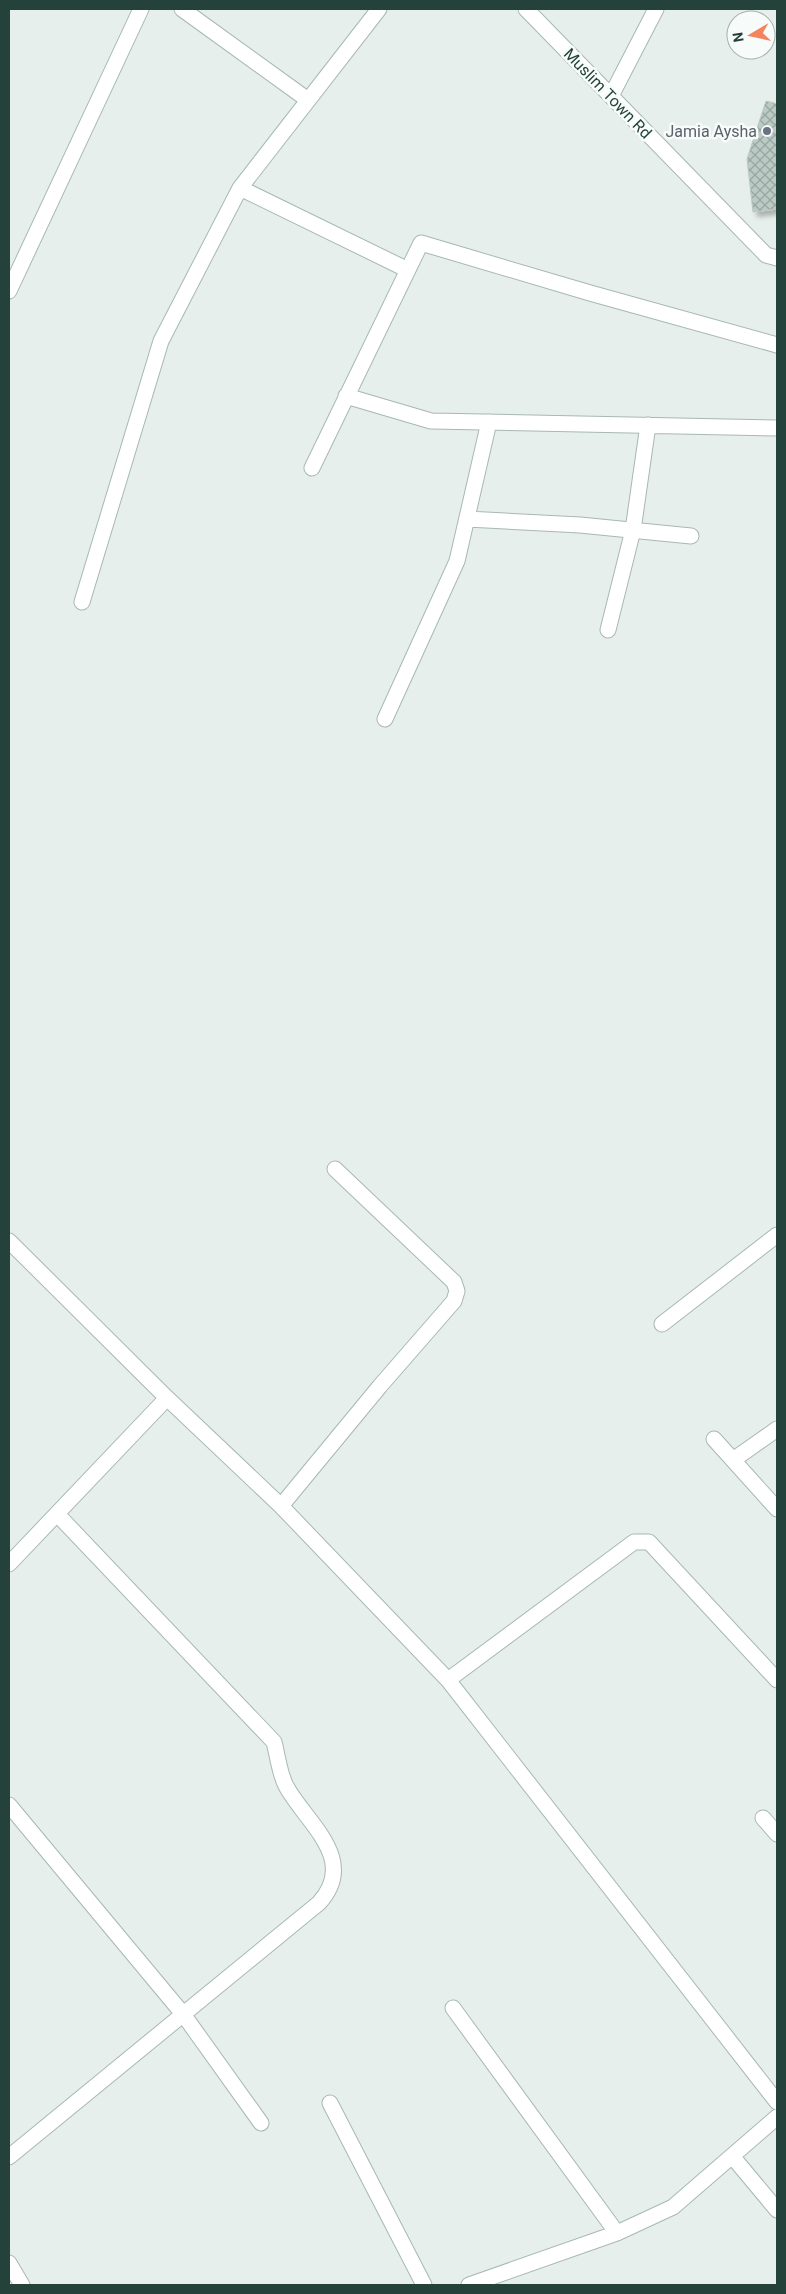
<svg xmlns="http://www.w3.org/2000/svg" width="786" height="2294" viewBox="0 0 786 2294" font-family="Roboto,sans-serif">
  <defs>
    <pattern id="building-cross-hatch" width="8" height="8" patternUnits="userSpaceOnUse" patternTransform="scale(1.25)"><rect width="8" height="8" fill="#bbcac4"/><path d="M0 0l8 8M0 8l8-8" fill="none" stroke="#98a6a0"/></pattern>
    <filter id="shadow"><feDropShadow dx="4.5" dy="4.5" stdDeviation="2.5" flood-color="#0004"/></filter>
  </defs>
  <rect width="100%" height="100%" fill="#e6efeb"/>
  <path fill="url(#building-cross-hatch)" stroke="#b8c9c2" filter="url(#shadow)" d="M766,101L777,104V209L753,212L747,159Z"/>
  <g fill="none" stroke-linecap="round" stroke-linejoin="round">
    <g stroke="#a8b8b2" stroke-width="17">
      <path id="minor" d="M182,9L308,100
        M526,9L766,255L777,258
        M611,96L656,9
        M240,188L408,270
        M9,291L141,9
        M346,396L431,421L777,428
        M312,468L421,243L590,293L777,345
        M467,519L580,525L691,536
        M82,602L161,341L240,188L379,9
        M608,630L633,530L648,425
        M385,719L457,561L489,422
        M9,1241L167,1398L281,1506L448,1680L777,2102
        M662,1324L777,1235
        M714,1439L777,1509
        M733,1460L777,1429
        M281,1506L380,1386L454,1301L457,1291L454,1282L335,1169
        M9,1564L167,1398
        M448,1680L634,1542H649L777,1680
        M9,1805L183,2014L261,2123
        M763,1818L777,1834
        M453,2008L617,2233
        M330,2103L424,2285
        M732,2156L777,2210
        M9,2157L319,1903C359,1859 306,1823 286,1786C279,1772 278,1757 274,1742L57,1514
        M9,2263L22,2285
        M469,2285L617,2233L673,2207L777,2117"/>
    </g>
    <use href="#minor" stroke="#fff" stroke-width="15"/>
  </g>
  <circle fill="#6b7280" stroke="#f7fbf9" stroke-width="2" cx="767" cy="131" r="5"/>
  <g text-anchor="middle" stroke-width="5" stroke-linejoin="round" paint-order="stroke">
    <g font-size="16" fill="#24423a" stroke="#f7fbf9">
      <text transform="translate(608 93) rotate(46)" y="6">Muslim Town Rd</text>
    </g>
    <g font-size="16" fill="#5b616d" stroke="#f7fbf9" text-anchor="end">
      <text x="757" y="137">Jamia Aysha</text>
    </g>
  </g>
  <rect width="786" height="2294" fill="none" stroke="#24423a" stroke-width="20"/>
  <g transform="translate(751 35) rotate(261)"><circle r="24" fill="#f7fbf9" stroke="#a3b1ad"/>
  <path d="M0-4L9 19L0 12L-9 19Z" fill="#f4845f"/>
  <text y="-8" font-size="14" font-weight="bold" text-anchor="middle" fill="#24423a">N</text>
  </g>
</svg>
